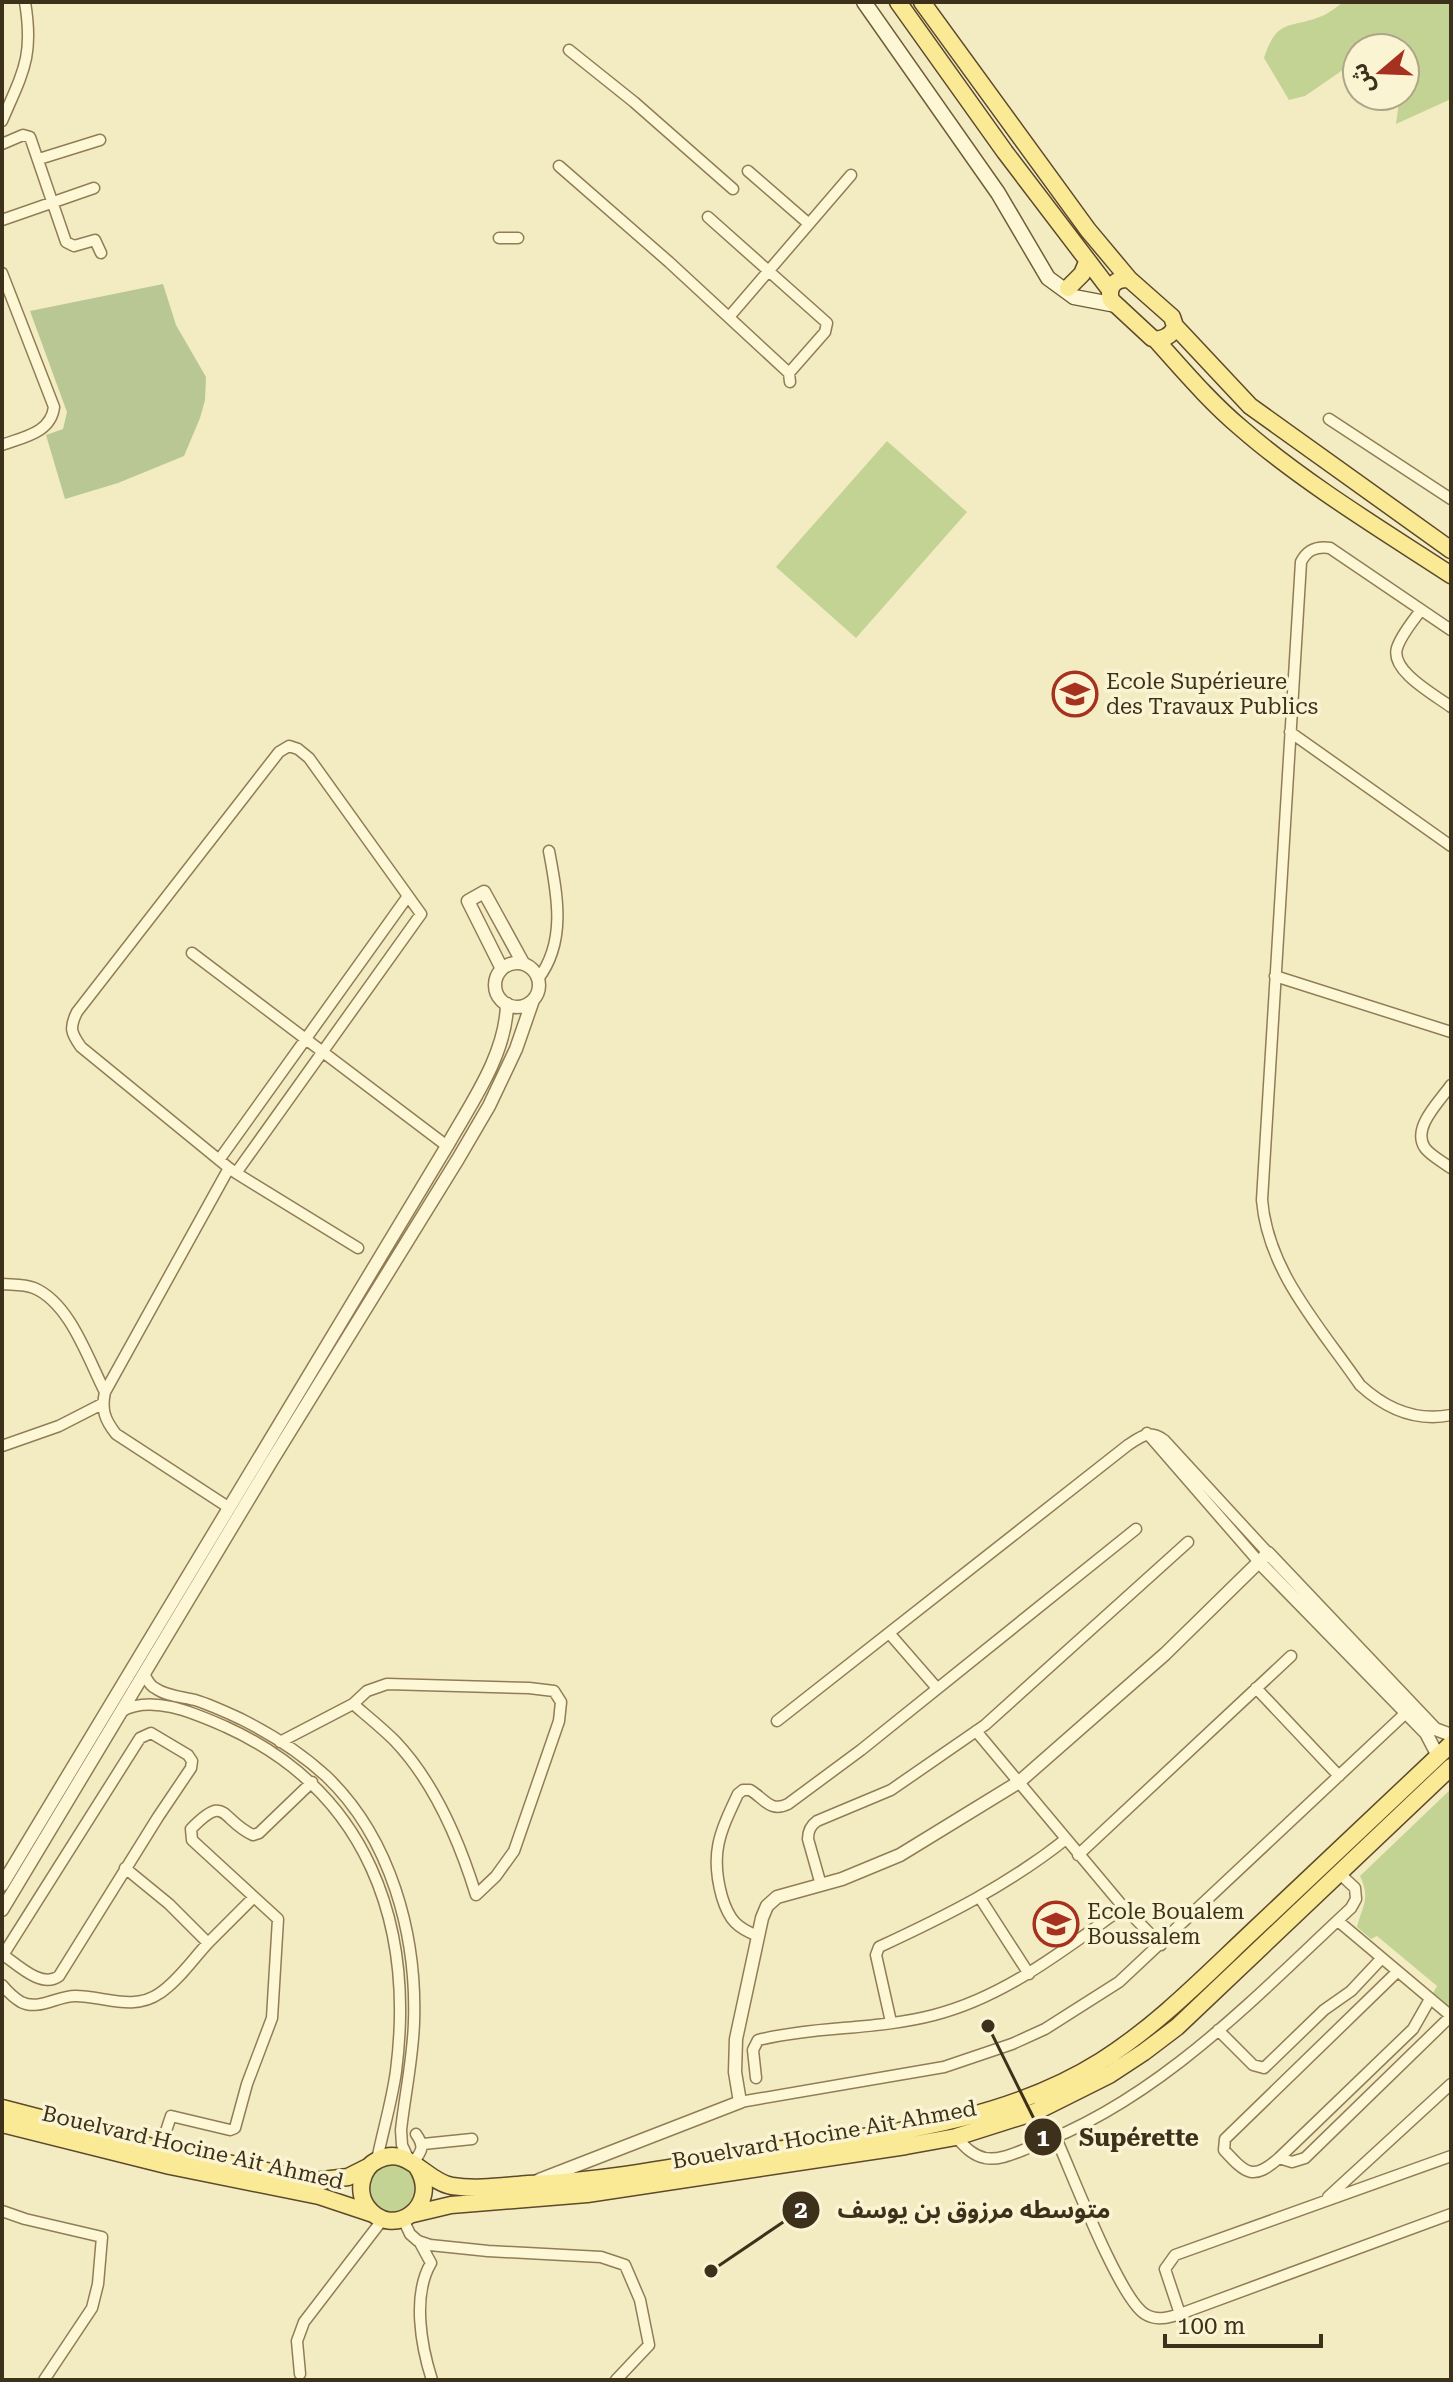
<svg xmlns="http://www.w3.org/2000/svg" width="1453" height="2382" viewBox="0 0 1453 2382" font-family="'Roboto Serif','Noto Sans Arabic',serif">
  <rect width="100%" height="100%" fill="#f3ecc2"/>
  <path fill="#c3d394" d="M1344,2H1451V99L1396,124L1399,102L1397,96H1405V48H1357L1356,61L1305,96L1289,100L1264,58C1277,17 1291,29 1322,16C1330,13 1337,6 1344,2Z
    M887,441L967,512L856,638L776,567Z
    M1451,1789V2003L1448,2006L1433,1993L1437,1986L1377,1936L1371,1939L1357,1927C1362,1906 1371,1899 1360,1876Z
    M368 2188a25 25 0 1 1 50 0a25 25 0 1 1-50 0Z"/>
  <path fill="#b9c794" d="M163,284L176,325L206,377L205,400L200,418L184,456L118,483L65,499L46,435L63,429L67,412L30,311Z"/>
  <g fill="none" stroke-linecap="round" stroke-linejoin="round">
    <g stroke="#907d56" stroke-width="13">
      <path id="minor" d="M569,50L634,102L733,189
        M2,121C23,72 34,57 25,2
        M2,144L23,135L30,137L66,242L74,246L95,240L101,253
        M39,159L100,140
        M559,166L669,262L789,373L790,382
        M748,171L809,224
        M708,217L827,323L825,332L789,373
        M2,220L94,188
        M499,238H518
        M2,273L54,407C51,433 23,437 2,445
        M729,317L851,175
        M1329,419L1451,499
        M1421,610C1413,621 1401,635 1397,648C1390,671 1435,695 1451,707
        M1451,630L1330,548C1316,546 1307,550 1301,562L1262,1200C1268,1272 1321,1328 1360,1385C1385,1408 1416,1422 1451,1415
        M1290,732L1451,846
        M192,953L447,1146
        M1275,976L1451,1032
        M538,979C567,941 557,894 549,851
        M1451,1085C1440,1101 1411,1128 1425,1148C1431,1156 1443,1162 1451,1168
        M219,1160L408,896
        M236,1173L421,914L309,758L298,749L289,746L279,752L77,1012C69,1028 71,1033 81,1047L229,1168L236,1173L358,1248
        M2,1284C12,1285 24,1284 34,1288C70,1303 88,1359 105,1392
        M1147,1433L1259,1562
        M2,1446L59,1426L102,1404
        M228,1507L116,1434C105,1420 101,1410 105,1392L229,1168
        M889,1633L936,1687
        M144,1674C147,1679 149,1685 155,1688C166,1696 183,1697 195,1700C211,1705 226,1712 241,1719C271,1734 301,1753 326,1776C391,1838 417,1935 414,2022C413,2058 405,2094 401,2130L402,2145L409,2160
        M1256,1688L1339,1776
        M122,1711C153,1694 196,1714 226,1727C367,1791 415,1923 396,2071C392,2101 383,2130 377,2160
        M777,1721L1128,1445C1142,1436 1150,1429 1164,1440L1268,1553
        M976,1731L1120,1903L1161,1945
        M280,1742L353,1704L367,1691L387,1684L529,1688L554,1691L561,1702L559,1721L514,1851L496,1876L476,1895C459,1840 435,1783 395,1741C382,1728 367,1716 353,1704
        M1078,1855L1291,1656
        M125,1868L169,1904L208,1943L254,1897
        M821,1885L808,1839C808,1831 810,1826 817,1821L891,1790L985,1725L1188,1542
        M980,1898L1029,1974
        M758,1936C737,1928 729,1920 722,1897C710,1854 719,1834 738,1794L743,1790H750C764,1798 770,1813 788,1804L861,1750L1136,1529
        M2,1954C18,1965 42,1989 59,1976L158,1817L191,1768L192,1761L188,1755L151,1733L140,1738L3,1955
        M1397,1972L1225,2139L1224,2150C1246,2174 1253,2181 1279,2158L1413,2029L1430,1999
        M2,1985C7,1991 14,1998 21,2002C38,2011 57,1996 75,1996C104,1996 133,2012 160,1993C178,1981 193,1959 208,1943
        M891,2022L876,1955L879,1947C946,1916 1008,1885 1066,1839
        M1218,2030L1253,2065L1264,2068L1324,2010L1351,1991L1381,1959
        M756,2078L753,2050L758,2040C815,2026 877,2030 934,2015C1005,1997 1065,1949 1124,1907
        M740,2102L944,2067L1012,2044L1045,2029L1119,1982L1410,1709
        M956,2137C965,2147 972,2155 985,2158C1000,2161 1017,2152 1031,2147C1158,2101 1254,1998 1351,1908L1356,1899L1355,1888L1339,1873
        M1056,2138C1071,2171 1119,2298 1145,2314C1156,2321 1168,2318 1180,2314L1451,2214
        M423,2144L472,2139
        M160,2149L171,2116L230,2130L235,2128L247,2084L272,2018L278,1919L192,1840L191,1829C227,1792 220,1820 253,1835L259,1833L312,1782
        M1279,2158L1292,2162L1305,2158L1451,2016L1338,1921
        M413,2163C422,2151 425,2147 416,2134
        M1328,2197L1451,2084
        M2,2211L25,2219L102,2237L98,2284L92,2308L44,2380
        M403,2219L410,2234L418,2241L430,2245L488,2251L601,2257L625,2265L640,2300L649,2345L616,2380
        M419,2241L431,2263C412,2295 421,2346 432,2380
        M1180,2314L1165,2269L1175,2255L1451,2156
        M300,2374L297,2341L304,2322L383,2219"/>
    </g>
    <g stroke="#907d56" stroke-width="15">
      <path id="tertiary" d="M495 985a22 22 0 1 1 44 0a22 22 0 1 1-44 0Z
        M502,969L468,901L484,892L523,963
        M1259,1562L1426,1733L1438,1756
        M2,1885L447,1146C471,1103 506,1055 507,1004
        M2,1910L271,1462L458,1159L489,1106L516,1049L533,1000
        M539,2180L740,2102L735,2072L736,2039L762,1918L767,1906L777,1897L842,1879L900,1855L1019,1782L1165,1654L1268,1553L1435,1729L1451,1735"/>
    </g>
    <g stroke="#715e39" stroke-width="17">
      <path id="secondary" d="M864,2L998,193L1048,278L1074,297L1116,305"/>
    </g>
    <g stroke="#5d492b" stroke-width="19">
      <path id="primary" d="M898,2L1005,152L1110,290
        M922,2L1088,230L1129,279
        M1129,279L1172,317L1175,326C1173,335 1161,342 1152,338L1111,300C1107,286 1116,278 1129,279Z
        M1068,288L1082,274L1087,262
        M1175,326L1250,406L1451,550
        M1156,340C1183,370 1210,402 1241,428C1303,482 1382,530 1451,575
        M2,2108L160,2149L314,2181L348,2177L368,2167
        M2,2124L170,2166L319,2196L373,2214
        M417,2167C442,2206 392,2241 367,2207C362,2200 360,2190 362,2181C364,2172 369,2164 378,2160C407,2144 426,2182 452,2186C477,2190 503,2186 528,2184C607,2181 685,2165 762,2152C878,2134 999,2125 1101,2061C1158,2025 1205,1976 1254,1930C1320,1868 1386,1806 1451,1744
        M413,2214L451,2205L587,2194L906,2146L956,2137L1035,2112L1109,2075L1144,2052L1177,2027L1451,1767"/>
    </g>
    <use href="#minor" stroke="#fdf7d6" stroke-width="10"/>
    <use href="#tertiary" stroke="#fdf7d6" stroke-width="12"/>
    <use href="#secondary" stroke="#fdf7d6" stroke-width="14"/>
    <use href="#primary" stroke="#fbea95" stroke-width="16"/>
  </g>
  <defs>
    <g id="university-ring" transform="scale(2.3)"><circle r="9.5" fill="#faf4d2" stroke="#a6311e" stroke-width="1.5"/><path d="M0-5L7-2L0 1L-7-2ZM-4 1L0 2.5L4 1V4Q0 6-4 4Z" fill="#a6311e"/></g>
    <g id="school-ring" transform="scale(2.3)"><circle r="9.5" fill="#faf4d2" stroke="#a6311e" stroke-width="1.5"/><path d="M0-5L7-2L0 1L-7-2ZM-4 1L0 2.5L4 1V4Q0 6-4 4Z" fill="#a6311e"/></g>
  </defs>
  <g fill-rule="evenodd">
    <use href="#university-ring" x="1075" y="694"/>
    <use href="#school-ring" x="1056" y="1924"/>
  </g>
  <g text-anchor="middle" stroke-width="7" stroke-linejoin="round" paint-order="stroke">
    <g font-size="22" fill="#3e311c" stroke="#faf4d2" text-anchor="start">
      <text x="1106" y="689">Ecole Supérieure<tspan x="1106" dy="25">des Travaux Publics</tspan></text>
      <text x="1087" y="1919">Ecole Boualem<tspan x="1087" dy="25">Boussalem</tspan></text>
    </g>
    <g font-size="22" fill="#3e311c" stroke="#faf4d2">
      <text transform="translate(824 2134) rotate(-10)" y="8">Bouelvard Hocine Ait Ahmed</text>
      <text transform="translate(193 2147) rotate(13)" y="8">Bouelvard Hocine Ait Ahmed</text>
    </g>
  </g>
  <path fill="none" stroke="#3e311c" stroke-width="3" d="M988 2026L1043 2137M711 2271L801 2210"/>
  <g fill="#3e311c" stroke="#faf4d2" stroke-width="3">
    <circle cx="988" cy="2026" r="8"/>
    <circle cx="711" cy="2271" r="8"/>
    <circle cx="1043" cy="2137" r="20"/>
    <circle cx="801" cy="2210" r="20"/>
  </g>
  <g font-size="24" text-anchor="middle" font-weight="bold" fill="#fff">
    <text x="1043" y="2146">1</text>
    <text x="801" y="2218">2</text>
  </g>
  <g font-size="24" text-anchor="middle" font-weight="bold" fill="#3e311c" stroke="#faf4d2" stroke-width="7" stroke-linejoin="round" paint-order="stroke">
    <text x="1139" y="2146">Supérette</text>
    <text x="974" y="2218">متوسطه مرزوق بن يوسف</text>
  </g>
  <rect width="1453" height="2382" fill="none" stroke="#3e311c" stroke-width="8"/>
  <g transform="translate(1381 72) rotate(251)"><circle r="38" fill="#faf4d2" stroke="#afa689" stroke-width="2"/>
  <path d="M0-6L14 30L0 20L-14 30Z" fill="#a6311e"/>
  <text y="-12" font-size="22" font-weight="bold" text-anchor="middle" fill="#3e311c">ش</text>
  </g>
  <path d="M1165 2334v12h156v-12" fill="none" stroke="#3e311c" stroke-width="4"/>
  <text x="1177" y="2334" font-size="24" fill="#3e311c" stroke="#faf4d2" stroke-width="6" paint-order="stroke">100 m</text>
</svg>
